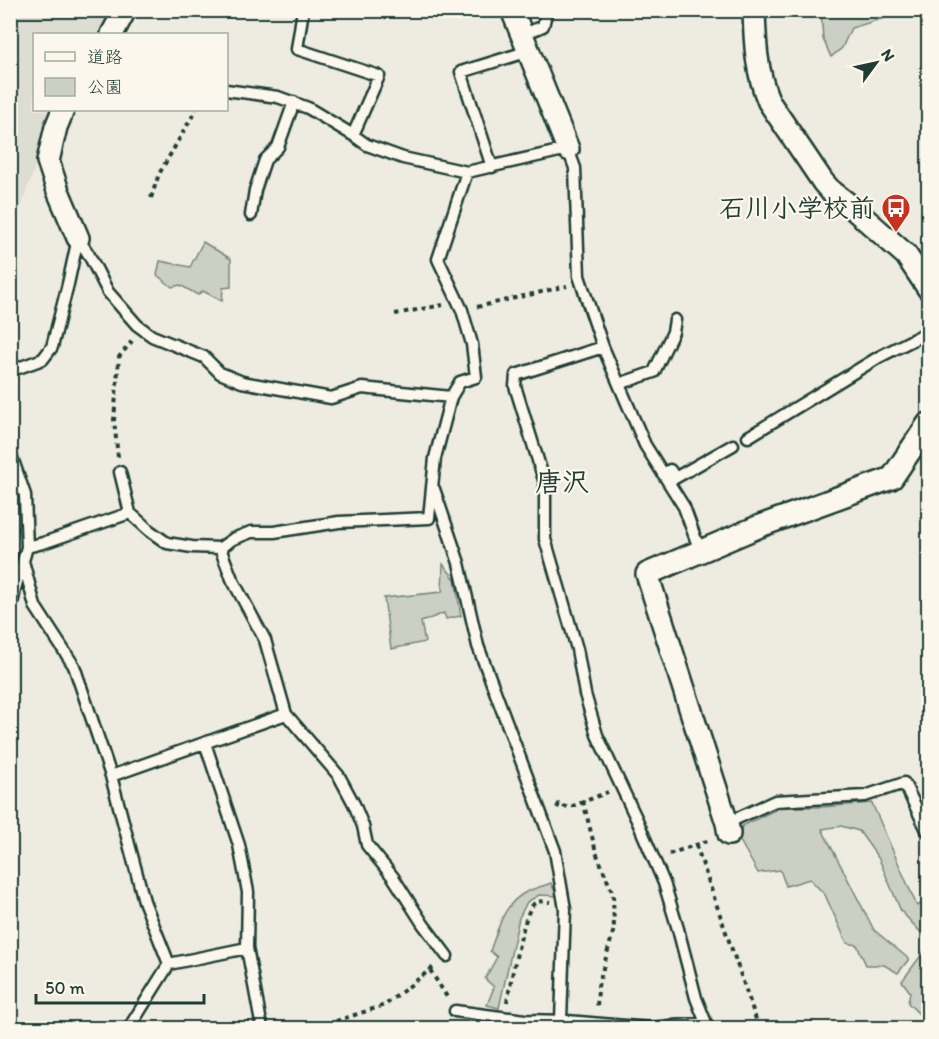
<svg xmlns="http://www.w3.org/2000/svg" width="939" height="1039" viewBox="0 0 939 1039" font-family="Itim,'Klee One',sans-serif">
  <rect width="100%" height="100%" fill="#eeece1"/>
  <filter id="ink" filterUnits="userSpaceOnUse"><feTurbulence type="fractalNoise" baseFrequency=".0167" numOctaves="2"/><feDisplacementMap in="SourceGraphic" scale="12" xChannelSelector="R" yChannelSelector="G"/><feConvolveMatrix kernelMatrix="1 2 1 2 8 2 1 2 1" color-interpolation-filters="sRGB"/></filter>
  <g filter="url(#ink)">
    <path fill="#ddddd2" d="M11,11H118L114,24L94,34H34V110H54L11,238Z"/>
    <path fill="#cbcfc4" stroke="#75867c" stroke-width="1.5" d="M821,11V10L918,11L898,14L851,28L842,48L831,57L823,39Z
      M203,242L231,259V287L223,288L222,301L203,291L198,295L180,285L172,287L157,275L160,261L190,267Z
      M443,564L455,579L461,616L446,619L444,613L421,622L425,642L391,649L384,598L442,592Z
      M872,803L917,906L928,900V940L901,911L879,859L859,831L841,826L822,829L874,930L909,959L898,973L884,965H866L857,945L847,943L825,895L810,879L786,886L780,870L758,873L739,839L742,826L781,807H822Z
      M551,883L557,896L539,895L527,902L519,918L499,1008L487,1005L494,987L485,979L497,957L490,951C499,927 503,903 528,891C535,888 544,886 551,883Z
      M928,946V997L919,1014L908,1003L910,992L902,981Z"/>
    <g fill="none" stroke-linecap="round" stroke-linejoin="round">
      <g stroke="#1f3d34" stroke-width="15">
        <path id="service" d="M303,10L297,49L379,76L353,135
          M522,35L543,26L547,10
          M226,90L278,97L308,108L353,135L367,145L403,158L467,172L568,149L575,168L579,276L603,347L645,445L684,507L700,551
          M492,167L461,72L529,51
          M251,215L255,190L265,160L278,147L294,102
          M78,238L89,255L108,292L137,325L152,336L204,357L220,373L242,382L331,398L362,388L451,397
          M603,347L516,375L515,386L545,483V539L577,649L585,694L597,735L637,820L664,883L678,929L696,998L708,1028
          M10,371L43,359L52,347L68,284L78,238
          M619,384L654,372L673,332L675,320
          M748,437L879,357L928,332
          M10,452L25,495L27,547L15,589L10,614
          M120,472L130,513
          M663,474L670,470L675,478L733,445
          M434,489L459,563L478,646L555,851L565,909L561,1020
          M27,547L43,543L130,513L150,531L167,543L192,547L220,548L233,539L251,532H274L339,522L429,518L435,458L451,397L460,382L476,377L472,344L462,310L438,259L467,172
          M220,548L232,579L265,640L286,714L339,776L354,804L363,826L367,845L393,877L423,924L447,956
          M23,561L35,606L74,666L111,776L144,901L169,964L129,1028
          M205,743L239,845L248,892L247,948L262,1028
          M111,776L286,714
          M727,823L775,801L865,796L904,783L928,832
          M169,964L247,948
          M455,1011L525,1020L567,1021L650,1028L705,1023"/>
      </g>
      <g stroke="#1f3d34" stroke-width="26">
        <path id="minor" d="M512,10L568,149
          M754,10C755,42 756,72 769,102L823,182L830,190L848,204L906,255L928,288
          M112,34L125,10
          M63,110L56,127L48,161L58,191L78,238
          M729,834L727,823L647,574L760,526L892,478L928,424"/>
      </g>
      <path stroke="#1f3d34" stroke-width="4" stroke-dasharray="4.5 4.5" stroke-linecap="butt" d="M151,198L159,174L196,110
        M477,307L567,286
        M395,314L443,305
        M118,457L114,420L119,357L132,341
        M583,801L596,852L613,894L614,929L598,986L597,1009
        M557,808L559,804L568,808L608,792
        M696,845L759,1028
        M669,854L710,840
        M430,970L447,997
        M507,1002C510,985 523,917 532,906C536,900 544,901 550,902
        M333,1028V1022L385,1005L435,966"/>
      <use href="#service" stroke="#fbf7ec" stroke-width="10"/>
      <use href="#minor" stroke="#fbf7ec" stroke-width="21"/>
    </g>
  </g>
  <defs>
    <g id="bus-pin" transform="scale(1.5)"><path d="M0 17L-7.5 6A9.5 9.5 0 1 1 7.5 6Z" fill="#c8321e" stroke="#fbf7ec"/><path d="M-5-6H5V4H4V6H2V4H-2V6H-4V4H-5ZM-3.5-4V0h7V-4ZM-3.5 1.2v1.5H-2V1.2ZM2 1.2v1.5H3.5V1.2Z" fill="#fff"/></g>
  </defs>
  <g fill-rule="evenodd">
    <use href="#bus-pin" x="896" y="208"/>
  </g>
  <g text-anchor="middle" stroke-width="4.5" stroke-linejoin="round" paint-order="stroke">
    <g font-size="26" font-weight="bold" fill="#1f3d34" stroke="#fbf7ec" text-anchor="end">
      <text x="875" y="217">石川小学校前</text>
    </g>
    <g font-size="27" font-weight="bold" fill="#1f3d34" stroke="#fbf7ec">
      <text x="562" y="491">唐沢</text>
    </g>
  </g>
  <rect width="939" height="1039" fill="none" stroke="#fbf7ec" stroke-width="36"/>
  <rect x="18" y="18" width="903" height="1003" fill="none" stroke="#1f3d34" stroke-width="2" filter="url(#ink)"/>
  <rect x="33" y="33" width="195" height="78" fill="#fbf7ec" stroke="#a3ada2" stroke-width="1.5"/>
  <rect x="45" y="52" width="30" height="9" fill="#fbf7ec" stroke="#a3ada2" stroke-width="1.5"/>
  <text x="87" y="63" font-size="18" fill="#1f3d34">道路</text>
  <rect x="45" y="78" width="30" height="18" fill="#cbcfc4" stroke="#a3ada2" stroke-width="1.5"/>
  <text x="87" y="93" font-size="18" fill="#1f3d34">公園</text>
  <g transform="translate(876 63) rotate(57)" stroke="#fbf7ec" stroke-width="4.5" paint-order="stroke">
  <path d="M0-4.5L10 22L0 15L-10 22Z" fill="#1f3d34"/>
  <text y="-9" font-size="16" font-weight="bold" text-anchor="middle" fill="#1f3d34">N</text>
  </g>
  <path d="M36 994v9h168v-9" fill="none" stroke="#1f3d34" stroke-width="3"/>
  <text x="45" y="994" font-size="18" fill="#1f3d34" stroke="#fbf7ec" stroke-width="4.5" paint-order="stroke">50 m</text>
</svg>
